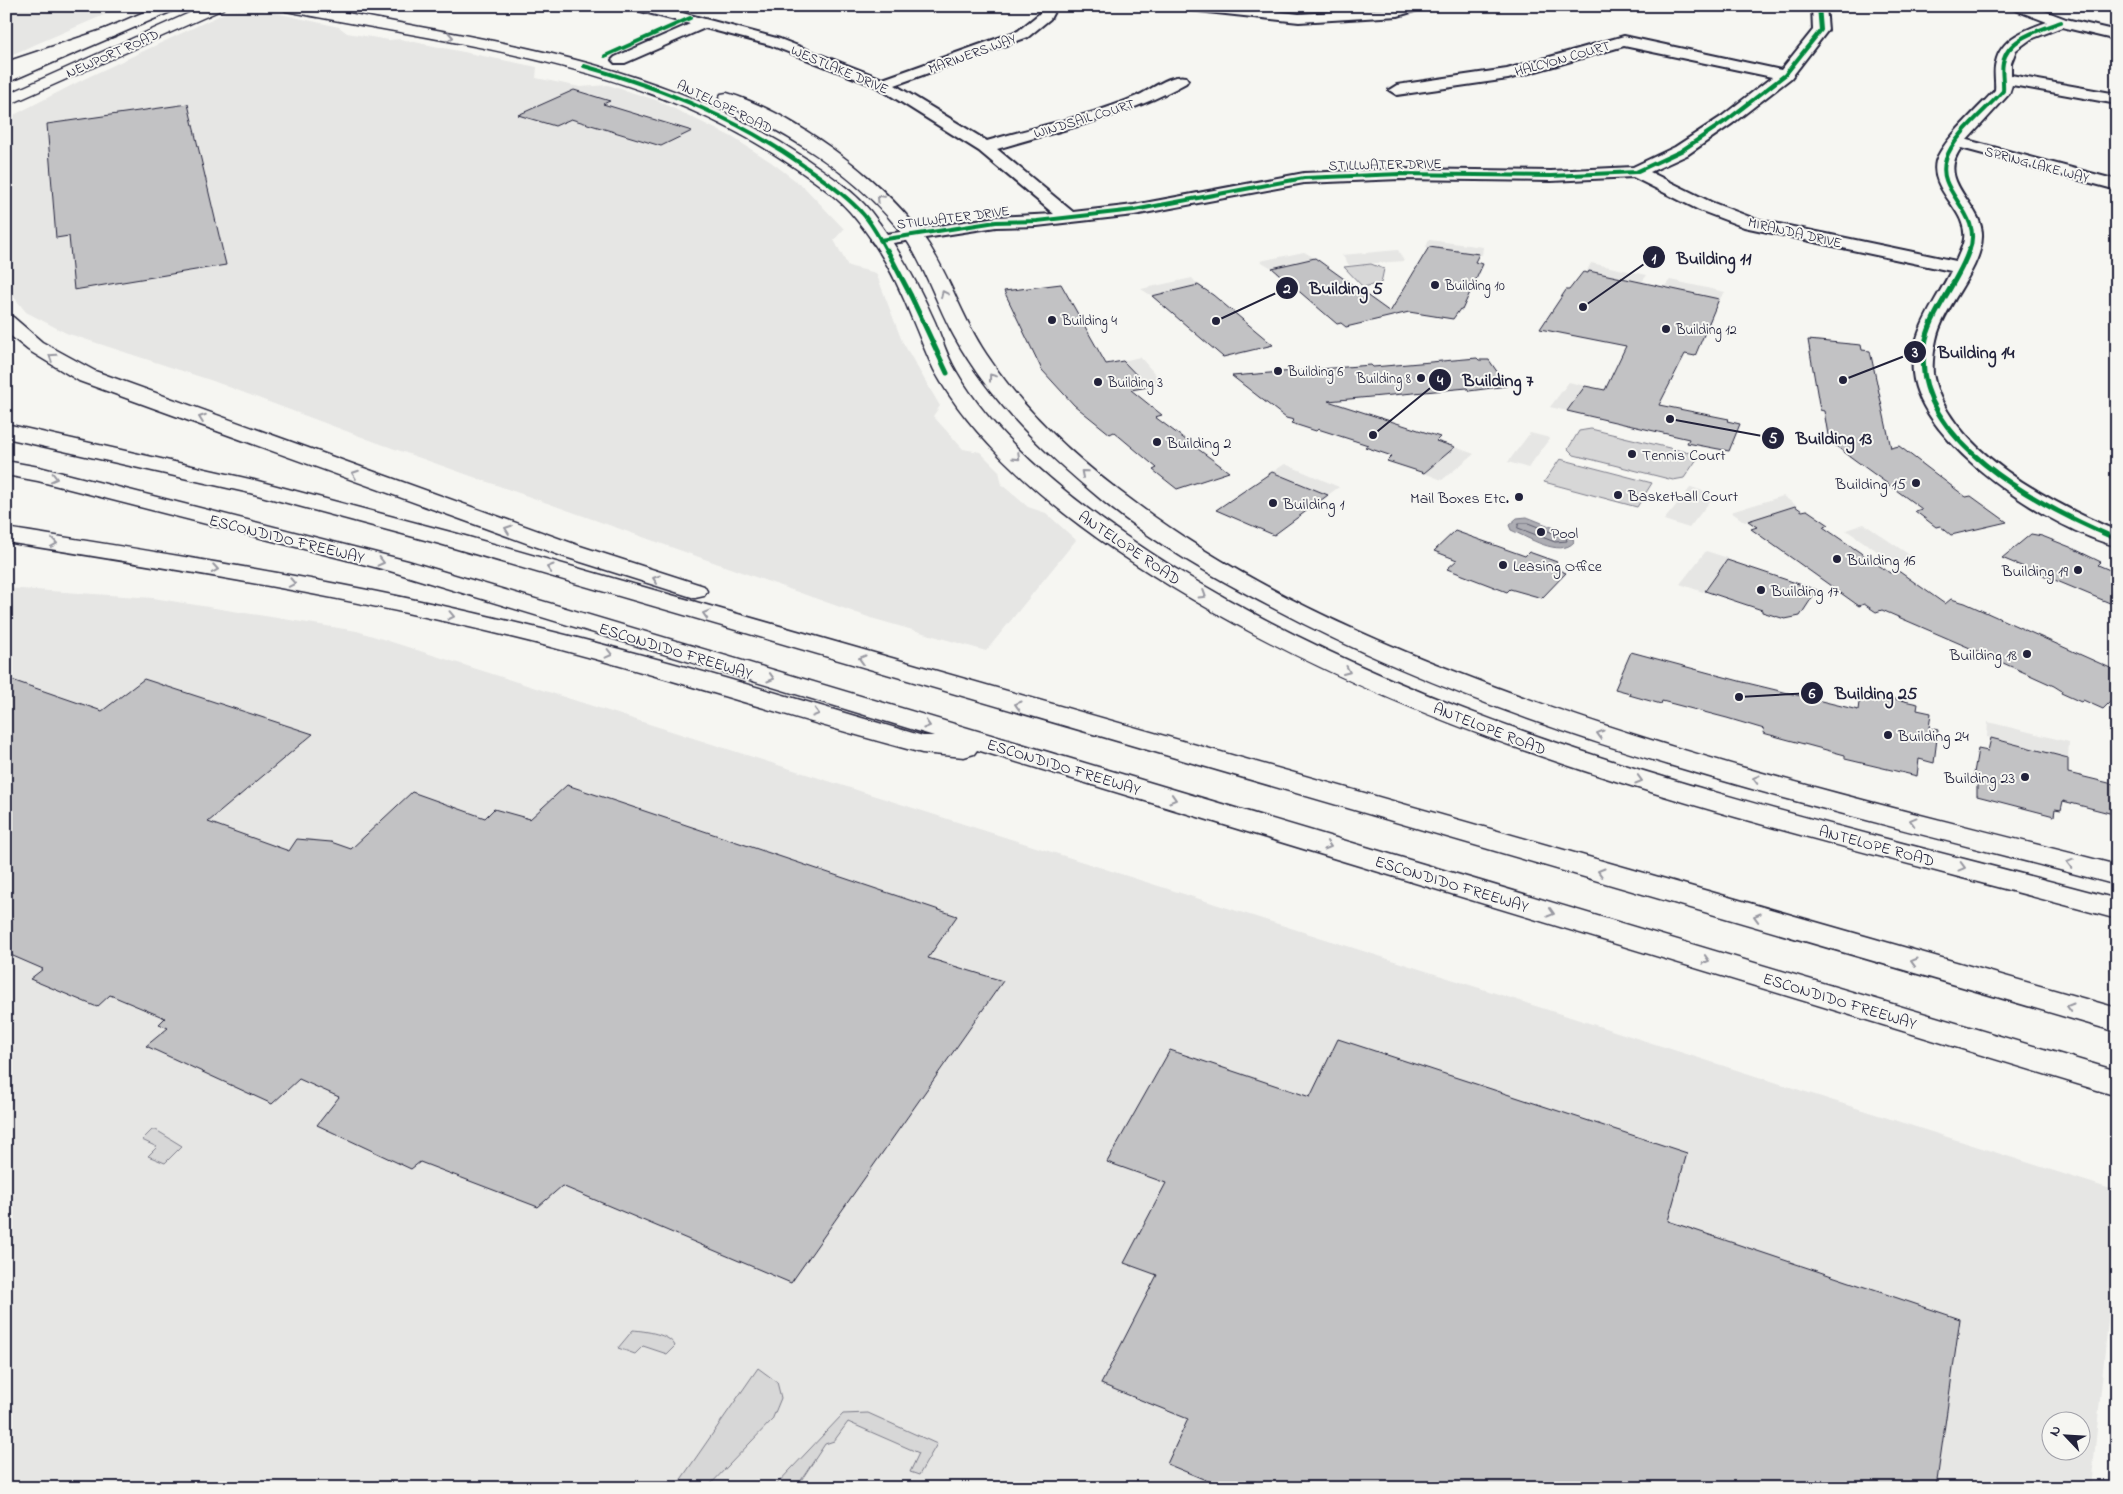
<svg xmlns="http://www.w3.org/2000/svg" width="2123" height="1494" viewBox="0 0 2123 1494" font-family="'Indie Flower',sans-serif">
  <rect width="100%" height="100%" fill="#f6f6f2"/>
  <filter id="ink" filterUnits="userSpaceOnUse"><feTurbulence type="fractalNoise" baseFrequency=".02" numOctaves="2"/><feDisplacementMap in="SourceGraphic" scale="10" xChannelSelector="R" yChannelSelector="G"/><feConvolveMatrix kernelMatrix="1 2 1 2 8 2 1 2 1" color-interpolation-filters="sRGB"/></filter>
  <g filter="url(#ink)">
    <path fill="#e6e6e4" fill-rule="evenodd" d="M6,6H125L6,57Z
      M258,9L339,27L347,33L389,40L400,39L537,67L536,78L580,87L608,85L656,100L681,112L732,137L771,162L804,187L844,229L834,240L848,266L876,273L902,341L940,406L933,416L963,449L980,452L999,471L1002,485L1028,507L1046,513L1076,540L986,651L871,618L378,443L213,381L66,333L26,312L6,287V119L86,78L229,11Z
      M1429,240L1483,247L1482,255L1426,247Z
      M1398,250L1404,261L1349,265L1342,255Z
      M1304,252L1315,258L1272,268L1260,261Z
      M1591,263L1647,275L1642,282L1587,271Z
      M1192,278L1198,285L1152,296L1141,289Z
      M1670,280L1725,292L1719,300L1664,287Z
      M1140,357L1162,382L1148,387L1123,361Z
      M1569,382L1585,386L1567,411L1550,407Z
      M1530,433L1550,438L1528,468L1508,462Z
      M1455,447L1474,454L1442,480L1424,473Z
      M1285,464L1339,487L1328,495L1272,472Z
      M1691,487L1715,495L1689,528L1664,520Z
      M1783,496L1797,506L1745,522L1731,512Z
      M1864,524L1914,558L1896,564L1846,530Z
      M1706,551L1728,558L1703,592L1680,584Z
      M6,588L153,598L357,631L2117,1191V1233L2091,1488H6ZM2050,1422H2080V1452H2050Z
      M1988,722L2069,742L2068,758L1987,737Z"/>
    <path fill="#d7d7d7" stroke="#7c7c89" d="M1371,264L1384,269L1381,283L1363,287L1344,267Z
      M1591,429L1690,453L1697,459L1684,478L1673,480L1574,455L1568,449L1579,431Z
      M1560,459L1652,483L1637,507L1544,482Z
      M152,1130H156L182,1146L165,1163L148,1156L157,1147L142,1140Z
      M633,1330C645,1331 670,1334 675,1346L667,1354L643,1346L635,1354L618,1348Z
      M758,1368L777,1382L781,1398L772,1420L707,1488H675Z
      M868,1413L937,1444L919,1475L910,1472L919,1453L848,1422L834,1441L825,1444L796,1488H773L843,1414Z"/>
    <path fill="#adadb3" stroke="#757583" d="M1527,517L1572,535L1574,542C1560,558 1527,537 1511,530L1509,525L1517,518Z"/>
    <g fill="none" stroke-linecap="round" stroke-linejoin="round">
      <path stroke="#5a5a6b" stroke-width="1" d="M1519,523H1528L1566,538L1567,541L1555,542L1518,528Z"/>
    </g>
    <path fill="#c2c2c4" stroke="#22223b" d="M574,90L610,101L603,104L692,131L661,146L571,119L555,126L518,115Z
      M188,104L226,265L74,290L69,236L56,238L47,124Z
      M1429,247L1479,254L1475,262L1483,264L1462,310L1460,309L1453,319L1409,312L1346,327L1341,323L1337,324L1272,268L1315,258L1390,312Z
      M1589,271L1719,299L1695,356L1685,354L1659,405L1729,419L1727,421L1740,424L1729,451L1687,443L1689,439L1567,411L1585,386L1605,390L1626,346L1540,329L1566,290H1569L1583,272L1588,273Z
      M1061,284L1106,364L1123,361L1148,387L1131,390L1162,415L1155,417L1229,472L1177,489L1153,470L1157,468L1114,432L1110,434L1074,405L1042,370L1004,291Z
      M1198,285L1213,295L1273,345L1223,357L1152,296Z
      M1808,340L1861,345L1862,350L1870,351L1891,448L1899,446L1966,497L1971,496L2007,522L1951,535L1940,526L1936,527L1915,511L1922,509L1829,441L1824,411L1820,410Z
      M1477,358L1479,360H1489L1507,386L1469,391L1467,388L1328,401L1440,437L1436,441L1455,447L1424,473L1387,461L1392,456L1365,447L1368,445L1318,429L1316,431L1291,423L1294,420L1286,418L1232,376L1371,365L1373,367Z
      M1272,472L1328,495L1274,535L1216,510Z
      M1795,506L1802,511L1807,510L1829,525L1823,527L1890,573L1897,570L1945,604L1951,599L1965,603L2117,671V695L2103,709L2083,700L2081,702L2061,693L2062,691L2054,686L1970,648L1882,610L1876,612L1864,604L1859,606L1751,529L1757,527L1748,521Z
      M1455,531L1525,556L1529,552L1557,562L1552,567L1566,573L1542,598L1510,589L1507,592L1447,569L1457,560L1434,551Z
      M2031,534L2042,536L2070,547L2101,562L2098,565L2117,573V606L2002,558Z
      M1727,560L1817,590L1800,616L1785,619L1762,612V610L1705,591Z
      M1631,652L1743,682L1858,710L1860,695L1872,697V694L1918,704L1917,710L1931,713L1929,728L1938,730L1934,763L1919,759L1917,776L1845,759V755L1763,733L1764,729L1727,718L1662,701L1661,704L1629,695L1630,693L1615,689Z
      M6,678L102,711L144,679L313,734L208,822L289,851L297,839L331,842L351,849L412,792L485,818L494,809L530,819L567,785L957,916L928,958L1003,981L791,1283L562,1186L538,1207L420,1162L411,1169L317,1125L339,1097L299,1079L272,1104L146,1046L168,1028L159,1024L165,1018L110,995L97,1007L30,979L43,969L6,953Z
      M1991,738L2068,758V773L2117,785V815L2063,801L2061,810L2055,809L2054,816L1977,796V780L1973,779L1978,749L1988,751Z
      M1338,1039L1687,1153L1668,1221L1960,1319L1936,1488H1225L1167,1464L1188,1419L1101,1384L1157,1275L1124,1263L1166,1183L1107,1162L1170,1050L1310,1097Z"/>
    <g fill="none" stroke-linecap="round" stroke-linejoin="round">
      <g stroke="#22223b" stroke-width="4">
        <path id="minor" d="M631,6H656L780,39L883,79L1018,31L1039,14L1043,6H1057L1050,19L1028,37L895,85L987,141C1037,126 1089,117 1137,96C1151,90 1171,73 1186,77L1188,80L1186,83C1126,117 1062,129 997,149L1073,212L1134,205L1304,173L1400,169L1551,171L1633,167L1675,147L1721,117L1772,77L1624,46L1508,79L1397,95L1389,90L1397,85L1507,69L1624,36L1781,70L1813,30L1812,6H1826L1828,30L1791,78L1733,123L1687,155L1650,172L1711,202L1755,219L1956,261C1959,254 1963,246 1964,239C1968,210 1929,191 1936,161C1942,141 1980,107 1995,90C1996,81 1993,71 1996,62C2001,38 2027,29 2047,22L2013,9L2011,6H2032L2066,19L2117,31V40L2062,27L2031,39L2016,50L2011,63V75L2117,94V104L2012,85L2009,94L1967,140L2117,180V190L1961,148C1935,183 1984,204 1982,237C1981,271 1943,306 1936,340C1934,349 1932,364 1933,374C1946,449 2053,504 2117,531V546C2052,530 1920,445 1913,373C1909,335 1935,303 1951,271L1744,227L1699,210L1633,177L1551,181L1400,179L1304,183L1134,215L1037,226L996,227L880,245L874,244L871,240L874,236L996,217L1054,214L979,151L877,87L770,45L705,28L625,63H615L612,60L615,57L690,24L633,9Z
          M1182,6H1232L1299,14L1423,6L1421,9L1398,16L1299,22L1189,10Z"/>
      </g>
      <g stroke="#22223b" stroke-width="3">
        <path id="major" d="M158,6H179L177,9L6,83V72Z
          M205,6H225L223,9L6,106V95Z
          M279,6C325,6 370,18 415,26C553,51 687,79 805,158C828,174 853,190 871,212C897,245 918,284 935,322C942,339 947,356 956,371C1002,451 1099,521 1176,569C1465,746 1793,812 2117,899V919C1773,825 1413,754 1113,549C1048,505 972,440 934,370C926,354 920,337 913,321C899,285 881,249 856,219C839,197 814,181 791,165C642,63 459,45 286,11Z
          M727,93C795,113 891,185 929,245C952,282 965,325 991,361C1029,417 1083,465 1138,505C1234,577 1347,630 1459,673C1672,757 1896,808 2117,865V885C1832,809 1535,747 1273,608C1214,577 1155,544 1104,502C1046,454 990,402 954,336C934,300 923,258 896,226C850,170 786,133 721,102L719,98L721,94Z"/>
      </g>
      <g stroke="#22223b" stroke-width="3">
        <path id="highway" d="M111,27L117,29L119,32L117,35L6,72V62Z
          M6,315L13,317L42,342L95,371L580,546L704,586L707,591L704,596L695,598L562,556L79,381L28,350L6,332Z
          M6,424L254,480L458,534L2117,1008V1032L440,544L250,493L6,438Z
          M6,461L39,467L408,561L2117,1071V1096L977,750L974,754L964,757L922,753C782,716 644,669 503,635C340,595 173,569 6,542V528C173,555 340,580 504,620C645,653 784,695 923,736H934L390,571L38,481L6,475Z"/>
      </g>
      <use href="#minor" fill="#f6f6f2" fill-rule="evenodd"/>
      <use href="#major" fill="#f6f6f2" fill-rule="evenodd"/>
      <use href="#highway" fill="#f6f6f2" fill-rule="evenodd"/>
      <g stroke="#f6f6f2" stroke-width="5.5">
        <path id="cycleway-far1" d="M605,56L690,18
          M584,66C664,89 739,119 807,168C826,181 847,196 863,214C873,225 880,239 887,252
          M880,240L996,222L1037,221L1134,210L1304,178L1400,174L1551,176L1636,172L1681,151L1727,120L1785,75L1821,30L1819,6
          M1969,252C1985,212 1934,193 1946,159C1953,136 1987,109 2003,91C2004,82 2001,72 2003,63C2007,38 2040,30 2061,22"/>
      </g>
      <g stroke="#f6f6f2" stroke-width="8">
        <path id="cycleway" d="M887,250L911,296L947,373
          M1969,250C1959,281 1934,307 1926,339C1902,438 2044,508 2117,539"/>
      </g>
      <use href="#cycleway-far1" stroke="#00873e" stroke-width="4"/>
      <use href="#cycleway" stroke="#00873e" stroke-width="5"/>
    </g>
    <defs><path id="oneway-chevron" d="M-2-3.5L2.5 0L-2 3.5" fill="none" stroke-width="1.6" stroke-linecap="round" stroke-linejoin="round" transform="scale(1.25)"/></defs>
    <g stroke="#9797a0">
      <use href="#oneway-chevron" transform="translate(450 37) rotate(10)"/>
      <use href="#oneway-chevron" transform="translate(880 198) rotate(-134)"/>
      <use href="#oneway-chevron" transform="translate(944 294) rotate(-115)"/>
      <use href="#oneway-chevron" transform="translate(52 357) rotate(-147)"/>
      <use href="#oneway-chevron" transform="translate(992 377) rotate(-127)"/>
      <use href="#oneway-chevron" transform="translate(202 418) rotate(-160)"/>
      <use href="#oneway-chevron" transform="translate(1017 457) rotate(44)"/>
      <use href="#oneway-chevron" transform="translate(1084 473) rotate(-139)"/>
      <use href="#oneway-chevron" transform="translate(355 474) rotate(-160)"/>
      <use href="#oneway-chevron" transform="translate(54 478) rotate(14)"/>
      <use href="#oneway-chevron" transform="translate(508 529) rotate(-160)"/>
      <use href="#oneway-chevron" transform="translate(54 543) rotate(9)"/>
      <use href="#oneway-chevron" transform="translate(381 562) rotate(14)"/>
      <use href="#oneway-chevron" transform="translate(550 568) rotate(-164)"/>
      <use href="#oneway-chevron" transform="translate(215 569) rotate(9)"/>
      <use href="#oneway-chevron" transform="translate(656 579) rotate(-162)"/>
      <use href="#oneway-chevron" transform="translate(292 583) rotate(11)"/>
      <use href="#oneway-chevron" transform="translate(1203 595) rotate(32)"/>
      <use href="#oneway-chevron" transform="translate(706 614) rotate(-164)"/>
      <use href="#oneway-chevron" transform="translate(451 616) rotate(12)"/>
      <use href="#oneway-chevron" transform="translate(609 654) rotate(14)"/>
      <use href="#oneway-chevron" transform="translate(862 659) rotate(-164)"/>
      <use href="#oneway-chevron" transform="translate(1347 671) rotate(24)"/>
      <use href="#oneway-chevron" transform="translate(771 678) rotate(17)"/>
      <use href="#oneway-chevron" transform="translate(1018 705) rotate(-164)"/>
      <use href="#oneway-chevron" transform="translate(816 713) rotate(16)"/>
      <use href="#oneway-chevron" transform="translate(927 725) rotate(17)"/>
      <use href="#oneway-chevron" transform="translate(1600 734) rotate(-164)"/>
      <use href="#oneway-chevron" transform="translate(1756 779) rotate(-165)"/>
      <use href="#oneway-chevron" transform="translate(1639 780) rotate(16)"/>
      <use href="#oneway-chevron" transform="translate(1173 799) rotate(17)"/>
      <use href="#oneway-chevron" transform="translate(1913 821) rotate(-165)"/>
      <use href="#oneway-chevron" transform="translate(1328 846) rotate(17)"/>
      <use href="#oneway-chevron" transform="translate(2070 863) rotate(-165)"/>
      <use href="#oneway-chevron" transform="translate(1962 867) rotate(15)"/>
      <use href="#oneway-chevron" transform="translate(1601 872) rotate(-164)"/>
      <use href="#oneway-chevron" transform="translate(1551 913) rotate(17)"/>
      <use href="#oneway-chevron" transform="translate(1757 917) rotate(-164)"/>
      <use href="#oneway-chevron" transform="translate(1706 960) rotate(17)"/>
      <use href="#oneway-chevron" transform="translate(1914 962) rotate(-164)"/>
      <use href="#oneway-chevron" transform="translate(2070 1007) rotate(-164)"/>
    </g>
  </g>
  <g fill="#22223b" stroke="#f6f6f2" stroke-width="2">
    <circle cx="1435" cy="285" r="5"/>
    <circle cx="1052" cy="320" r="5"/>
    <circle cx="1666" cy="329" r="5"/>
    <circle cx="1278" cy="371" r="5"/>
    <circle cx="1421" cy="378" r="5"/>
    <circle cx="1098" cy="382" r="5"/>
    <circle cx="1157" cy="442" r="5"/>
    <circle cx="1632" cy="454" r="5"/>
    <circle cx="1916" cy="483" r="5"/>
    <circle cx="1618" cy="495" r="5"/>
    <circle cx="1519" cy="497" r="5"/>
    <circle cx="1273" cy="503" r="5"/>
    <circle cx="1541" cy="532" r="5"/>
    <circle cx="1837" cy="559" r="5"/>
    <circle cx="1503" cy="565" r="5"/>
    <circle cx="2078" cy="570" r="5"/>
    <circle cx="1761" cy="590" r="5"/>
    <circle cx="2027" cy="654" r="5"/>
    <circle cx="1888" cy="735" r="5"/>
    <circle cx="2025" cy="777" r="5"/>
  </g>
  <g text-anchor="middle" stroke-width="4" stroke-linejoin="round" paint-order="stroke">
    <g font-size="14" fill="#22223b" stroke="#f6f6f2">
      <text transform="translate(112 53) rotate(-24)" y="5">NEWPORT ROAD</text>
      <text transform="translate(972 53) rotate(-20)" y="5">MARINERS WAY</text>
      <text transform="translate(1562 58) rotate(-16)" y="5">HALCYON COURT</text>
      <text transform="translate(840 69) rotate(23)" y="5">WESTLAKE DRIVE</text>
      <text transform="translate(725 106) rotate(26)" y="5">ANTELOPE ROAD</text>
      <text transform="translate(1084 118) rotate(-17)" y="5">WINDSAIL COURT</text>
      <text transform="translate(1385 164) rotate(-1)" y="5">STILLWATER DRIVE</text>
      <text transform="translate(2037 164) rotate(15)" y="5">SPRING LAKE WAY</text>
      <text transform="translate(953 217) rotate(-7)" y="5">STILLWATER DRIVE</text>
      <text transform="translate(1795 232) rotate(13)" y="5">MIRANDA DRIVE</text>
    </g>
    <g font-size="14" fill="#22223b" stroke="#f6f6f2" text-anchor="start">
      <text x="1445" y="290">Building 10</text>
      <text x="1062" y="325">Building 4</text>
      <text x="1676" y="334">Building 12</text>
      <text x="1288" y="376">Building 6</text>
      <text x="1411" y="383" text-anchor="end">Building 8</text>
      <text x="1108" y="387">Building 3</text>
    </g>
    <g font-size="16" fill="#22223b" stroke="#f6f6f2" text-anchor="start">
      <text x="1167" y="448">Building 2</text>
      <text x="1642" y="460">Tennis Court</text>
      <text x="1906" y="489" text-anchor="end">Building 15</text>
      <text x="1628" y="501">Basketball Court</text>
      <text x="1509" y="503" text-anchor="end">Mail Boxes Etc.</text>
      <text x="1283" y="509">Building 1</text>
      <text x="1551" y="538">Pool</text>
      <text x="1847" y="565">Building 16</text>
      <text x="1513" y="571">Leasing Office</text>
      <text x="2068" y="576" text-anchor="end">Building 19</text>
      <text x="1771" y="596">Building 17</text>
      <text x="2017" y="660" text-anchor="end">Building 18</text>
      <text x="1898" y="741">Building 24</text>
      <text x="2015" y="783" text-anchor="end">Building 23</text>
    </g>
    <g font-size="16" fill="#22223b" stroke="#f6f6f2">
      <text transform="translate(287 538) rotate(14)" y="6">ESCONDIDO FREEWAY</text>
      <text transform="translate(1130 547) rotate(34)" y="6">ANTELOPE ROAD</text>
      <text transform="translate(676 650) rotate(17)" y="6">ESCONDIDO FREEWAY</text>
      <text transform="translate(1490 728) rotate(21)" y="6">ANTELOPE ROAD</text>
      <text transform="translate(1064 766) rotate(17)" y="6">ESCONDIDO FREEWAY</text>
      <text transform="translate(1877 845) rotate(15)" y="6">ANTELOPE ROAD</text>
      <text transform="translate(1452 883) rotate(17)" y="6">ESCONDIDO FREEWAY</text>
      <text transform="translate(1840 1000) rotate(17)" y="6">ESCONDIDO FREEWAY</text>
    </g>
  </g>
  <path fill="none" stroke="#22223b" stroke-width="2" d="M1583 307L1654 257M1216 321L1287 288M1843 380L1915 352M1373 435L1440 380M1670 419L1773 438M1739 697L1812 693"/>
  <g fill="#22223b" stroke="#f6f6f2" stroke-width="2">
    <circle cx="1583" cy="307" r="5"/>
    <circle cx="1216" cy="321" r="5"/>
    <circle cx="1843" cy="380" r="5"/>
    <circle cx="1373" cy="435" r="5"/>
    <circle cx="1670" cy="419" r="5"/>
    <circle cx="1739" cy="697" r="5"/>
    <circle cx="1654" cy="257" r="12"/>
    <circle cx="1287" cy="288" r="12"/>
    <circle cx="1915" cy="352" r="12"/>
    <circle cx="1440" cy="380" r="12"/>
    <circle cx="1773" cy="438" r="12"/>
    <circle cx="1812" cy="693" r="12"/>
  </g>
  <g font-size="15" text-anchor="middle" font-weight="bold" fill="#fff">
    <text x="1654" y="263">1</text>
    <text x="1287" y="293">2</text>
    <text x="1915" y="357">3</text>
    <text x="1440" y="385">4</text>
    <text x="1773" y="443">5</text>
    <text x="1812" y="698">6</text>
  </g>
  <g font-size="18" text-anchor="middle" font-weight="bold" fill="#22223b" stroke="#f6f6f2" stroke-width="4" stroke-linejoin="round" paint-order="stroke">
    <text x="1714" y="264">Building 11</text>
    <text x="1346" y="294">Building 5</text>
    <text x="1976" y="358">Building 14</text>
    <text x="1498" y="386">Building 7</text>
    <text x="1834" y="444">Building 13</text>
    <text x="1876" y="699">Building 25</text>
  </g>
  <rect width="2123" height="1494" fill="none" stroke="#f6f6f2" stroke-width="25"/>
  <rect x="12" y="12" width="2098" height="1469" fill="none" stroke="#22223b" stroke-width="2" filter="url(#ink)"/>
  <g transform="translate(2066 1436) rotate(295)"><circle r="24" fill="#f6f6f2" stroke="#a1a1a9"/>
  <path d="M0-4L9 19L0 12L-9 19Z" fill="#22223b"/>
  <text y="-8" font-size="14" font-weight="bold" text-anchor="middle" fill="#22223b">N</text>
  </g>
</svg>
